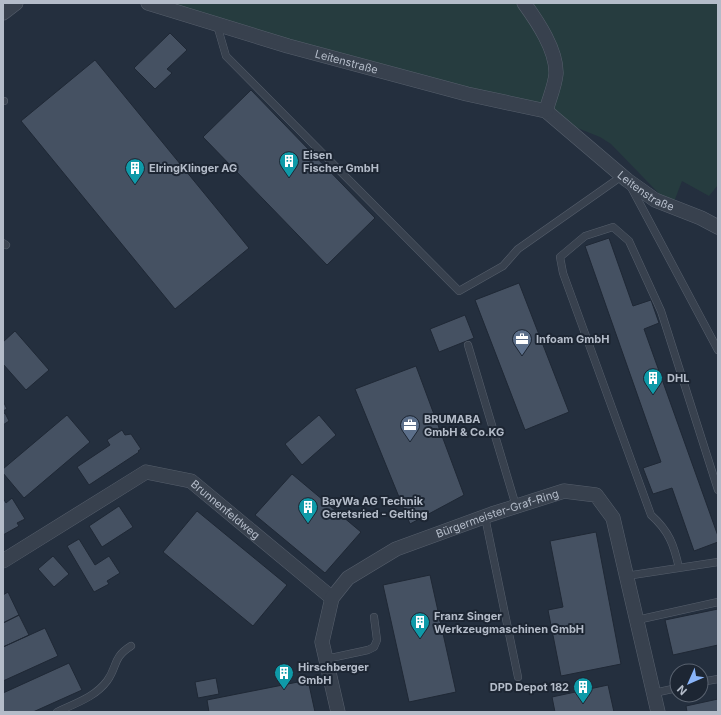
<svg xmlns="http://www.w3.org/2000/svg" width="721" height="715" viewBox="0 0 721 715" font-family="Inter,sans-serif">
  <rect width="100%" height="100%" fill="#242f3e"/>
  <path fill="#263c3f" d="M148,3H718V185L709,196L682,181L672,207L611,144L600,137L575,127L546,111Z"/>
  <path fill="#455162" stroke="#1f2835" d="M170,33L187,50L167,69L172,73L155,89L134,68Z
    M95,60L249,248L175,309L21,121Z
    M251,90L375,218L327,265L203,137Z
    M609,238L633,306L651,300L659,323L644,329L718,536V542L694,551L672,488L653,494L643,468L661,462L585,246Z
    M519,283L569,412L525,430L475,300Z
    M465,315L474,338L439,352L430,329Z
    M15,331L49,370L26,390L3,364V342Z
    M416,366L464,495L410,524L355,389Z
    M4,403L7,409L3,411V404Z
    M5,413L9,421L3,425V414Z
    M67,415L90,442L24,498L3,473V469Z
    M319,415L336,435L302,465L285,444Z
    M122,430L125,435L131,434L141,449L138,451L139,452L89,485L77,467L110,445L107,440Z
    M292,474L361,532L325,573L255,515Z
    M3,498L6,503L12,498L25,519L17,523L19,526L3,535Z
    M119,506L133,527L102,547L89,526Z
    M197,511L287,585L253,626L163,552Z
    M596,532L621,664L561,676L548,610L563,607L550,541Z
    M79,539L95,565L109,556L120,573L107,581L109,584L94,592L67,546Z
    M53,556L69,574L54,587L38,569Z
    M430,575L456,692L409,702L383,585Z
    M8,592L19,615L3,623V595Z
    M718,609V645L673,655L665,620Z
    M19,615L29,635L3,647V623Z
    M45,628L58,656L3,681V647Z
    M69,663L82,690L33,712H3V693Z
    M216,678L219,694L198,698L195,682Z
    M308,680L315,712H209L207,700Z
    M608,685L614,712H555L552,697Z
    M718,699V712H687L686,706Z"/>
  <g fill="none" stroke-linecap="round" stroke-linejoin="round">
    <g stroke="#565f6c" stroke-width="8">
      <path id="lane" d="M217,25L226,56L459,291L503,266L518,249L622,176
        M3,101H4
        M631,187L718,350
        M3,243L6,245
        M468,345L516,506
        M485,517L518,677
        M679,568C674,545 669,531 651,515L563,273L560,257L585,236L613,227L629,241L661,311L718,490
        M626,576L718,562
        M637,620L718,602
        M326,659L368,650L374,647L377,640L374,617
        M701,682L718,679
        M654,693L677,688
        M57,712C76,703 95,697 107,681C118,666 112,658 131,646"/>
    </g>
    <g stroke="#565f6c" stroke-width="15">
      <g id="street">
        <path id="s1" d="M148,3L288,46L467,94L546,111L627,180L655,200L701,218L718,227"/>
        <path d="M524,3C537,21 557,50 556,74C555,86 549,99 546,111"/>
        <path d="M3,13L16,3"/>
        <path id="s2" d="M3,561L146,472L191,481L332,598"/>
        <path id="s3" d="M338,712L322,642L332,598L348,578L396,549L492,514L564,491L596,495L613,518L658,712"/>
      </g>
    </g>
    <use href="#lane" stroke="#38414e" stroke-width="7"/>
    <use href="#street" stroke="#38414e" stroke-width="14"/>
  </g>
  <defs>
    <g id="building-pin" transform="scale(1)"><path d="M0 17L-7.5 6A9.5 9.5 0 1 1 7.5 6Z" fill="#0f9aa8" stroke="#1d2633"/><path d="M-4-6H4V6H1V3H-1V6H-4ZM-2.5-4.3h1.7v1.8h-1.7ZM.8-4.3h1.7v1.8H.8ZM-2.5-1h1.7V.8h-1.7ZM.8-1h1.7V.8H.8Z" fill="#fff"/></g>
    <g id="office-pin" transform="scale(1)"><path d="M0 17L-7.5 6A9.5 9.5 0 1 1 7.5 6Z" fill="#5c6f8a" stroke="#1d2633"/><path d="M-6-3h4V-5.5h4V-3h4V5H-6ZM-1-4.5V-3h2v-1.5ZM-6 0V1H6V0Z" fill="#fff"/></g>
  </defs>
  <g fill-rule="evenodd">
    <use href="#building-pin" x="289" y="161"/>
    <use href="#building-pin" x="135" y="168"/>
    <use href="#office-pin" x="522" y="339"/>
    <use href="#building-pin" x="653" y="378"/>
    <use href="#office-pin" x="410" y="425"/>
    <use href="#building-pin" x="308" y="507"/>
    <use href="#building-pin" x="420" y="622"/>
    <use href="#building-pin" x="284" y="673"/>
    <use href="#building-pin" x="583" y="687"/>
  </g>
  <g text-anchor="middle" stroke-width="4" stroke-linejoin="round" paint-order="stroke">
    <g font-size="11" fill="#b4bcc9" stroke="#1d2633">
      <text dy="4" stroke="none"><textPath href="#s1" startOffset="207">Leitenstraße</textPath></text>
      <text dy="4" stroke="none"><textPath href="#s1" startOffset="541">Leitenstraße</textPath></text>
      <text dy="4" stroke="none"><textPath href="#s2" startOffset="259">Brunnenfeldweg</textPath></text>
      <text dy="4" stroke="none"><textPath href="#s3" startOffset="306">Bürgermeister-Graf-Ring</textPath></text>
    </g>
    <g font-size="11" font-weight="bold" fill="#b4bcc9" stroke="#1d2633" text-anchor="start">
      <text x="303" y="159">Eisen<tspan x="303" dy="13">Fischer GmbH</tspan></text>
      <text x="149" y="172">ElringKlinger AG</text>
      <text x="536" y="343">Infoam GmbH</text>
      <text x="667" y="382">DHL</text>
      <text x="424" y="423">BRUMABA<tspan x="424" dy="13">GmbH &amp; Co.KG</tspan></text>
      <text x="322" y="505">BayWa AG Technik<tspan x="322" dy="13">Geretsried - Gelting</tspan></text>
      <text x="434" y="620">Franz Singer<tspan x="434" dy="13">Werkzeugmaschinen GmbH</tspan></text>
      <text x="298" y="671">Hirschberger<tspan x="298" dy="13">GmbH</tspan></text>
      <text x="569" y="691" text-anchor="end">DPD Depot 182</text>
    </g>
  </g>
  <rect width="721" height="715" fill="none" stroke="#b4bcc9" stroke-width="8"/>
  <g transform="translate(689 683) rotate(225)"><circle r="19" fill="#1d2633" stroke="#59626f"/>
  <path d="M0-3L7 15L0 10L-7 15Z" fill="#8ab4f8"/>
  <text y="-6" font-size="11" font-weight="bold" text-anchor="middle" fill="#b4bcc9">N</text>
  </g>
</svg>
